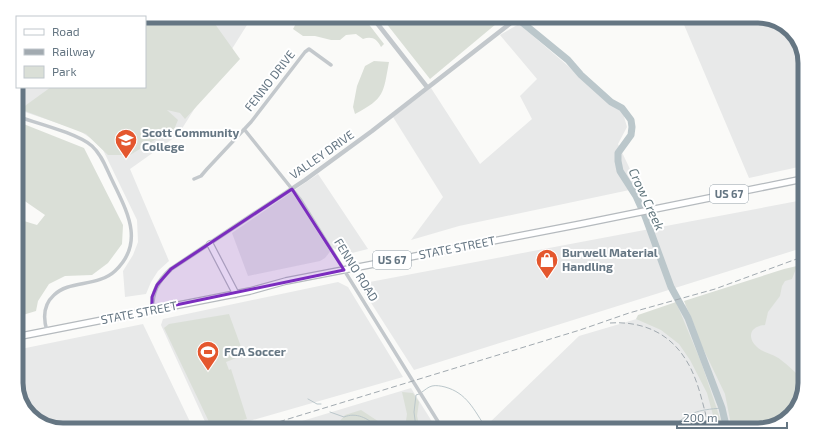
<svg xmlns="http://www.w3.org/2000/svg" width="821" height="446" viewBox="0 0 821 446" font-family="'Exo 2',sans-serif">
  <rect width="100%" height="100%" fill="#fafaf8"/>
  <path fill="#e8e9e9" d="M63,16L252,17L178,135L130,169L169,261L158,271L151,282L146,294L125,297L123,271L133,255L138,242L137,220L103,150L92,139L78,130L16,109L17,58V87H145V17H61Z
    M682,20L779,21L797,37L805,60L803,166L749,178Z
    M519,24L623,113L627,127L618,144L639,188L459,226L411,240L443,197L393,117L431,88L480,164L532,119L520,96L537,79L500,35Z
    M318,174L368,249L348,254L333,248L325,258L320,261L248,276L232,233Z
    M803,200L802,248L414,370L359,284Z
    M802,265L800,404L784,422L758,430L484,428L579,336L694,302L745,326L777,274Z
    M338,282L348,287L403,377L232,426H207L161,325L163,319Z
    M143,324L192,426L75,425L31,415L24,409L16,386V350Z
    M411,388L436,428L281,427L289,425Z"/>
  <path fill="#dadfd7" d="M63,16L210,17L240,59L185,119L180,113L167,110L178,120L173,132L158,138L130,155H108L86,134L25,111L22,108L51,87H145V17H61Z
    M299,18H336L353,25L361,18H364L384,44L381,47C377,39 372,36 363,39L356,34L346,35L340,40H331L315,36H303L293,29Z
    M382,18L502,19L430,79Z
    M374,61L389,62C383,94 385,98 355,114L353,107L357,86L365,66Z
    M16,121L84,148L123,225L122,244L108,263L92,275L65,276L49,284L38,301L36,311L16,317V241H20L25,235L20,229L24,221L37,225L45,215L16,195Z
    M797,266L792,279L785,281L782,286L780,296L768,312L765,325C746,327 748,342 761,350C768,354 775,355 781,360C788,365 794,371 800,377V404L784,422L758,430H732L725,394L698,338L695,327L684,301L784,269Z
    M676,302L701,362L724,430H717L707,393L690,360L679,344L661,330L636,319L638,315Z
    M229,314L244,355L226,362L229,370L231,369L247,419L216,426H211L164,328L169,324Z
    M402,392L413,393L419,402L417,416L420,428H405L407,414Z
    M361,410L387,427H363L339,422L345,415Z"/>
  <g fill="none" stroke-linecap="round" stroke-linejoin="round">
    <path stroke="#bbc7cb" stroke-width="1" d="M422,392C425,390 428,387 432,386C436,385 441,386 445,387C467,393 474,410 486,428
      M308,399L317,404H321
      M330,412L344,417C356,412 368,418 377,427
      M416,428L414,412L416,395L419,394
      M670,429C689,412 697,410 722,408"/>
    <path stroke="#bbc7cb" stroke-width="7" d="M518,19L568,60L581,75L611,102L622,108L631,120L632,127L631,135L618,153V161L620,171L636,196L645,216L671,287L688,318L722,408L727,430"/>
    <g stroke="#b5babe" stroke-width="8">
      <path id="primary" d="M210,244L236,294
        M16,337L250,291L286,281L581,224L803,179"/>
    </g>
    <path stroke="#c3c8cc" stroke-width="3.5" d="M16,116C36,123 77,133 92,146C102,155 106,168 112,180C126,210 146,242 115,271C98,287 69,280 54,295C43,305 43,318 47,331
      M244,129L300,199L442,428
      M194,179L201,176L207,169L251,122L305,52L309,49L331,65"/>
    <path stroke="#c3c8cc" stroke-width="4.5" d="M373,18L427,87
      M152,310C152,292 157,282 171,269L305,180L372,131L516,19"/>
    <use href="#primary" stroke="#fff" stroke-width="5.5"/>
    <path stroke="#a2aab0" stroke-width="1" stroke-dasharray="6 3" stroke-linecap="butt" d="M610,323C641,321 669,332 686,360C699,380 703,407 710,430
      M41,424L45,425
      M262,427L580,330L629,313L715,289L802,257"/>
  </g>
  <path fill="#7b2cbf" fill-opacity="0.2" stroke="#7b2cbf" stroke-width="3" stroke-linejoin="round" d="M292,189L344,270L152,310V297L157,285L171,269Z"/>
  <defs>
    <g id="university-pin" transform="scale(1.15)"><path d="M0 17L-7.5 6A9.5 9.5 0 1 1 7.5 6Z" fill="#e4572e" stroke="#fff"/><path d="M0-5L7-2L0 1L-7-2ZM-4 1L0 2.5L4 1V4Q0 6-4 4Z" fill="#fff"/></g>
    <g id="shop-pin" transform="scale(1.15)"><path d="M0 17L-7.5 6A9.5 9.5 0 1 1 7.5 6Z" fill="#e4572e" stroke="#fff"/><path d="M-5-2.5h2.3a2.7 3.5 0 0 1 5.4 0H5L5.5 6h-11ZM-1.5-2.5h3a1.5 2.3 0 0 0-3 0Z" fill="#fff"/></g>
    <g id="stadium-pin" transform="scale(1.15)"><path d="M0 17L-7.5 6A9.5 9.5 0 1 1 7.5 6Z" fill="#e4572e" stroke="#fff"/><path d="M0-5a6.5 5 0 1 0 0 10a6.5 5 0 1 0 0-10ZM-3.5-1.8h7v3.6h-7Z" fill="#fff"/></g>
  </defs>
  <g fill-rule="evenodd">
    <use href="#university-pin" x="126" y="140"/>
    <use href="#shop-pin" x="547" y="260"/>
    <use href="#stadium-pin" x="208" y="352"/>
  </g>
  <g text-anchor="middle" stroke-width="4" stroke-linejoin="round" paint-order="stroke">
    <g fill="#fff" stroke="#939fa8" stroke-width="1">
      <rect x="710" y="185" width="38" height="18" rx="3"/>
      <rect x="373" y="251" width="38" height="18" rx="3"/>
    </g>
    <g font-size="11" font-weight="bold" fill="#657683">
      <text x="729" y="198">US 67</text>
      <text x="392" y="264">US 67</text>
    </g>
    <g font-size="12" fill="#657683" stroke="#fff">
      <text transform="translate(270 81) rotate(-52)" y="4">FENNO DRIVE</text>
      <text transform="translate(322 155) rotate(-35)" y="4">VALLEY DRIVE</text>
      <text transform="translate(457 248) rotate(-11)" y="4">STATE STREET</text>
      <text transform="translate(356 270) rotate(58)" y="4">FENNO ROAD</text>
      <text transform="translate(139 313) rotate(-11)" y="4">STATE STREET</text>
    </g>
    <g font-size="12" font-weight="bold" fill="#657683" stroke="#fff" text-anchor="start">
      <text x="142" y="137">Scott Community<tspan x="142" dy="14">College</tspan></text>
      <text x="562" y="257">Burwell Material<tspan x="562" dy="14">Handling</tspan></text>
      <text x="224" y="356">FCA Soccer</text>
    </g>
    <g font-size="13" font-style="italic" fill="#60757c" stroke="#fff">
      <text transform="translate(647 199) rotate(65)" y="5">Crow Creek</text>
    </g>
  </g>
  <path d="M0 0H821V446H0ZM63 23H758A40 40 0 0 1 798 63V383A40 40 0 0 1 758 423H63A40 40 0 0 1 23 383V63A40 40 0 0 1 63 23Z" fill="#fff" fill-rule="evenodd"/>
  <path fill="none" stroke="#657683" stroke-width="5" d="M63 23H758A40 40 0 0 1 798 63V383A40 40 0 0 1 758 423H63A40 40 0 0 1 23 383V63A40 40 0 0 1 63 23Z"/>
  <rect x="16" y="16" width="130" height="72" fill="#ffffff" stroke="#c1c8cd"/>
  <rect x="24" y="29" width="20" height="6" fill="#ffffff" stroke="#c1c8cd"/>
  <text x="52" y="36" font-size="12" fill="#657683">Road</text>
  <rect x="24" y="49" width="20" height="6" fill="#a2aab0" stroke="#c1c8cd"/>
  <text x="52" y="56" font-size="12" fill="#657683">Railway</text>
  <rect x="24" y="66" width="20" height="12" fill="#dadfd7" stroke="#c1c8cd"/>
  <text x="52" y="76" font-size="12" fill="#657683">Park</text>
  <path d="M677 422v6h110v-6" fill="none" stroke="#657683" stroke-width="2"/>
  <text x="683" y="422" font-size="12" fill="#657683" stroke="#ffffff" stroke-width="3" paint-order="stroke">200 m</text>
</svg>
